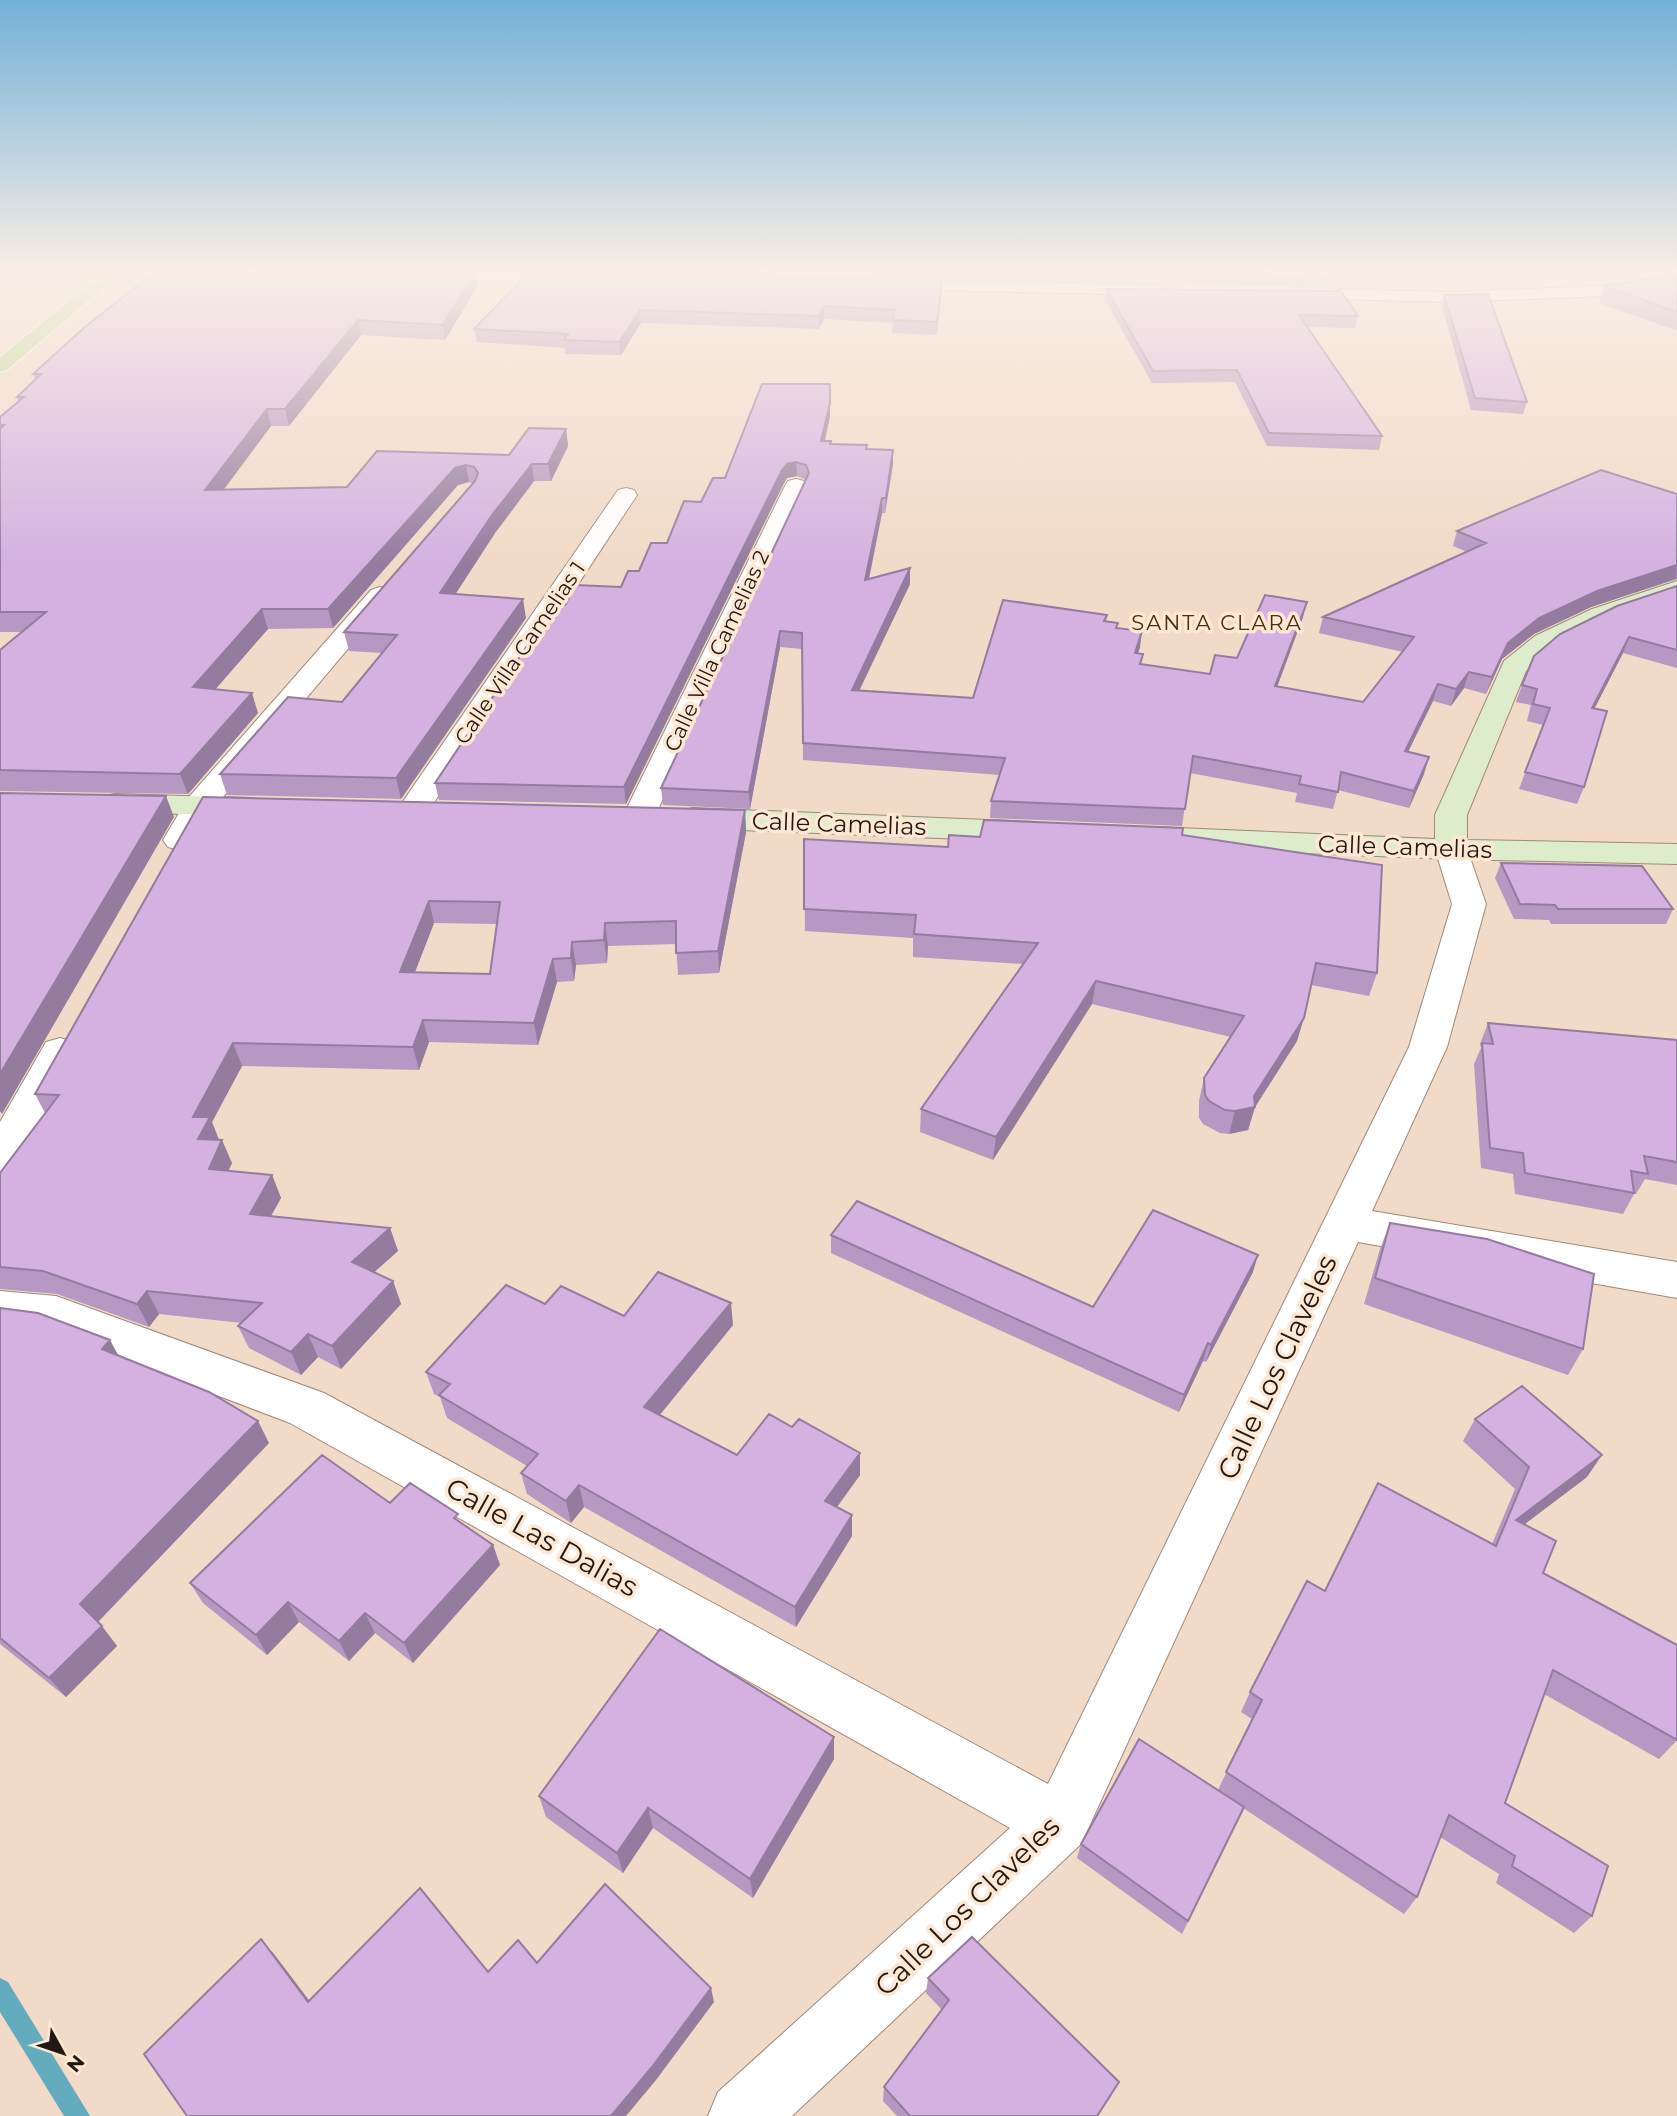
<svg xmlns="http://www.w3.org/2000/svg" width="1677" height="2116" viewBox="0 0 1677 2116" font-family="Montserrat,sans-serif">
  <rect width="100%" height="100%" fill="#f1dac7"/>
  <path fill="#e8cbb3" d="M1234,269H1614L1578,283Z"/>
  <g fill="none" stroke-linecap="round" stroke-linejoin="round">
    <path fill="#63acbe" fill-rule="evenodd" d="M0,1978L8,1982L90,2116H64L0,2012Z"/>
    <g stroke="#9f8a78" stroke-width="2">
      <path id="street" d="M1650,269H1667L1660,277L1607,296L1449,302L1292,298L1284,293L1292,288L1449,292L1605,286Z
        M111,270H203L211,275L203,280L105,278L103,275L105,272Z
        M424,272L574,273L582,278L574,283L418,280L416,277Z
        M890,280L1158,285L1166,290L1158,295L884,289L882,285L884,281Z
        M796,479L804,481L807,486L655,816L650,823L639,825L628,823L623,816L785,486L788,481Z
        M626,488L634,490L637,495L429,810L424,817L413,819L402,817L397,810L618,490Z
        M380,587L389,590L393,595L389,600L213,809L190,847L179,850L168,847L163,840L188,798L371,590Z
        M1451,839L1463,842L1467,849L1486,904L1447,1047L1372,1211L1677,1262V1298L1358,1242L1081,1844L792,2116H708L718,2092L1010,1828L290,1423L53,1333L0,1327V1291L56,1296L324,1393L1048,1784L1409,1047L1452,904L1435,849L1439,842Z
        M60,1038L74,1042L79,1051L15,1169L0,1173V1122L46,1042Z"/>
    </g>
    <g stroke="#9f8a78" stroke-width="2">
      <path id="secondary" d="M1677,581V597L1610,619L1553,648L1526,671L1467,815V840L1677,844V864L1451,859L1154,847L1143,844L1138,837L1143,830L1154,827L1435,839V815L1504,661L1535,636L1592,609Z
        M115,794L251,798L262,800L267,807L262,814L251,816L115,812L104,810L99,803L104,796Z
        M693,808L1035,822L1046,825L1051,832L1046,839L1035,842L693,828L682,825L677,818L682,811Z"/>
    </g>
    <g stroke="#fff" stroke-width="2">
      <path id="primary" d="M108,269H126L7,370L0,372V357Z"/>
    </g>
    <use href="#street" fill="#fff" fill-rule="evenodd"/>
    <use href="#secondary" fill="#ddecca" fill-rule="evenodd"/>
    <use href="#primary" fill="#bbd995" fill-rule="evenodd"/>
  </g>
  <path fill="#b698c2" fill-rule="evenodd" d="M327,269H487V270Z
    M543,269H944L943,278L544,270Z
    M1182,269H1290L1291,270L1330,276L1328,287L1188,284Z
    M475,271L478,285L445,340L361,335L289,426H271L224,489L347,487L509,455L566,429L568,446L551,481H534L495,533L455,594L526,618L401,799L227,795L220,774L342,702L382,653L349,651L344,632L473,484L469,482L458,485L333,628L268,629L215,689L258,713L188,794L0,791V650L22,632H0V417L18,402L17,397L35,380L33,374Z
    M528,273L942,281L937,335L892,333L893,323L824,319L819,329L641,323L621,355L565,354V348L477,342L474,329Z
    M1677,274V330L1669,328L1599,303L1604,286Z
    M1106,289L1358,316L1355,328L1307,327L1382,436L1379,450L1267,446L1235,382L1152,383L1105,300Z
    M1444,295L1527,402L1523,414L1471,410L1442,306Z
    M830,384V416L825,441H831V444L867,445V449L893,464L885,513H882L869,580L910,568V584L859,690L973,698L1107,615L1106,621L1117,628L1140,647L1138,653L1143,654L1141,664L1210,674L1303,617L1277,687L1363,702L1403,652L1319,633L1323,617L1467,552L1453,546L1457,531L1677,494V579L1591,607L1534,634L1502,659L1486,694L1464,688L1451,706L1433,701L1408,752L1424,774L1409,808L1338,790L1333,809L1295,802L1297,793L1190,773L1182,826L990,818L991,801L1000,775L803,760L802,649L780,647L750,809L663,805L661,788L806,480L797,476L787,478L783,485L626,804L439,800L435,783L565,605L621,587L639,571L667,543L701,502L725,478Z
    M1677,586V668L1623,653L1594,709L1584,787L1577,804L1519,789L1543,725L1527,721L1531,705L1516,702L1522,685Z
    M203,797L745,810L746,832L719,973L678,975L676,944L608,946L607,963L576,965L574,981L557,982L538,1045L429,1042L419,1070L242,1066L212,1122L219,1140L232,1163L228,1171L272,1175L281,1198L271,1216L390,1228L398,1251L374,1272L393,1281L401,1304L341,1369L318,1357L301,1375L249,1348L238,1326L242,1323L159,1314L149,1327L57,1294L0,1289V1173L45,1113L35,1094ZM434,923L497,924L490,974L415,972Z
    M1182,835L1377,973L1369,996L1311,985L1297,1041L1255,1107L1248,1130L1229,1134L1220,1133L1203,1124L1199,1118V1101L1204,1078L1231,1037L1092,1004L993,1160L920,1132L921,1109L1023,964L913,957V938L805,931L804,839L948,847L980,837Z
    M1501,863L1673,909L1666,924H1551L1549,920L1514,919L1495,878Z
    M1488,1023L1677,1040V1185L1645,1179L1636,1194H1634L1623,1214L1515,1194L1513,1174L1481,1168L1474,1064L1481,1048L1480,1044Z
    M1390,1223L1583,1349L1568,1375L1364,1304L1380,1249Z
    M831,1235L1093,1307L1253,1272L1206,1362L1203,1361L1179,1412L831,1253Z
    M545,1304L624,1316L733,1325L660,1415L737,1455L792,1427L860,1453V1475L837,1507L852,1536L796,1627L584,1507L571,1523L527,1494L521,1473L527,1466L447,1418L440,1397L434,1394L426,1372Z
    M0,1308L119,1356L269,1443L98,1622L117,1646L66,1697L0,1644Z
    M1475,1419L1587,1477L1525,1524L1543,1573L1677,1740L1659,1759L1544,1694L1505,1803L1592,1916L1574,1933L1496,1883L1499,1874L1440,1837L1417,1897L1404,1914L1243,1808L1182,1934L1077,1858L1081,1844L1218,1790L1252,1719L1241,1712L1250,1692L1325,1591L1492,1544L1515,1489L1463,1441Z
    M390,1503L461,1522L493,1545L500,1565L413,1663L375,1633L349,1661L299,1622L267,1655L203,1603L190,1583Z
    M834,1737V1759L753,1898L653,1828L623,1873L546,1817L539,1796Z
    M928,1978L1112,2095L1098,2116H897L883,2101L884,2087L942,2010L926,1993Z"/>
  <path fill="#947c9e" d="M475,271L478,285L445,340L443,325Z
    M942,281L941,293L937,335V322Z
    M824,306V319L819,329V316Z
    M640,310L641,323L621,355L619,342Z
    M358,320L361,335L289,426L285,409Z
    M830,403V416L821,455V441Z
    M267,409L271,426L210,508L205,490Z
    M566,429L568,446L551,481L548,464Z
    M893,450V464L885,513L886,498Z
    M796,462L797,476L787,478L783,485L626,804L624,787L782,470L787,464Z
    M532,464L534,481L495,533L444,612L440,593L492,515Z
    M466,465L469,482L458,485L333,628L328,609L455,468Z
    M882,498V513L865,596V580Z
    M1677,565L1676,579L1591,607L1534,634L1502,659L1486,694L1492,677L1508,643L1539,618L1597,591Z
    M910,568V584L852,706V690Z
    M523,599L526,618L401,799L396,778Z
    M1307,602L1303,617L1271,703L1275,686Z
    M262,609L268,629L200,707L193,687Z
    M780,631V647L750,809L749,792Z
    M1142,631L1140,647L1133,669L1135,653Z
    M1629,637L1623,653L1586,725L1592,708Z
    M1469,672L1464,688L1451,706L1456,689Z
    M1438,684L1433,701L1400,768L1405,751Z
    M252,693L258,713L188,794L180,774Z
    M1429,757L1424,774L1409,808L1414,791Z
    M166,796L174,817L2,1114L0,1111V1074Z
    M745,810L746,832L719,973L718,951Z
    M429,901L434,923L406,995L400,972Z
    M605,923L608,946L607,963L604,940Z
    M572,942L576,965L574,981L571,958Z
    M553,959L557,982L538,1045L534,1023Z
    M1096,981L1092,1004L993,1160L996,1137Z
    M1304,1018L1297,1041L1255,1107L1248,1130L1229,1134L1235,1111L1254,1096Z
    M423,1020L429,1042L419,1070L413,1047Z
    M233,1043L242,1066L212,1122L219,1140L198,1139L193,1117Z
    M222,1140L232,1163L219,1192L209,1169Z
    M272,1175L281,1198L259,1237L250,1214Z
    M390,1228L398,1251L361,1284L352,1262Z
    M1258,1255L1253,1272L1206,1362L1211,1345Z
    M393,1281L401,1304L341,1369L332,1346Z
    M147,1291L159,1314L149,1327L137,1304Z
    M731,1303L733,1325L648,1429L644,1407Z
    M308,1334L318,1357L301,1375L291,1352Z
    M110,1340L122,1362L102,1349Z
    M1208,1343L1203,1361L1179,1412L1184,1395Z
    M258,1421L269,1443L95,1625L80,1604Z
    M860,1453V1475L826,1522L825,1501Z
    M1602,1455L1587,1477L1502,1541L1516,1520Z
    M579,1485L584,1507L571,1523L566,1501Z
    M852,1515V1536L796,1627L795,1607Z
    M493,1545L500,1565L413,1663L404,1643Z
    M288,1602L299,1622L267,1655L256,1635Z
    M365,1613L375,1633L349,1661L339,1641Z
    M102,1626L117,1646L66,1697L49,1678Z
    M834,1737V1759L753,1898L750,1879Z
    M648,1808L653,1828L623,1873L617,1853Z
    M261,1939L274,1954L321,2016L308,2002Z
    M711,1988L714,2002L656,2080L626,2116H611Z"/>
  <path fill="#d4b1e1" stroke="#947c9e" stroke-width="2" fill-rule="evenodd" d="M158,269L475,271L443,325L358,320L285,409H267L205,490L347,487L377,451L509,455L529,428L566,429L548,464H532L492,515L440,593L523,599L396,778L220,774L288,697L342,702L397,635L344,632L475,481L478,473L474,467L466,465L455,468L328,609H262L193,687L252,693L180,774L0,770V650L46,612H0V429L4,425H0V417L24,397H17L41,374H33L85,327Z
    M1188,269H1290L1291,270L1330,276L1190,273Z
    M528,273L942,281L937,322L893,320L895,310L824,306L819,316L640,310L619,342L564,340L568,334L474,329Z
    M1677,274V312L1604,286Z
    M1106,289L1341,291L1358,316L1299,315L1382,436L1269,433L1237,370L1153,371Z
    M1488,294L1527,402L1475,398L1444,295Z
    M762,384H830V403L821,441H831L830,444L867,445L866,449L893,450L886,498H882L865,580L910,568L852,690L973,698L1003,600L1107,615L1104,621L1118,623L1116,628L1142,631L1135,653L1143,654L1140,664L1210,674L1215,655L1237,658L1265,595L1307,602L1275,686L1363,702L1414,637L1323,617L1486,543L1457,531L1601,470L1677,494V565L1597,591L1539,618L1508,643L1492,677L1469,672L1456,689L1438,684L1405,751L1429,757L1414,791L1341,772L1338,792L1299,784L1301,776L1193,756L1185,809L991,801L1005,758L803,743L802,633L780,631L749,792L661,788L809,473L806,465L796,462L787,464L782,470L624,787L435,783L555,604L565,605L576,585L621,587L628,571H639L651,543H667L684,501L701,502L713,478H725Z
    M1677,586V650L1629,637L1592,708L1607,711L1584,787L1525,772L1550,708L1533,704L1537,689L1522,685L1534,656L1560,634L1617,606Z
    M0,793L166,796L0,1074Z
    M203,797L745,810L718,951L676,953V921L605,923L604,940L572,942L571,958L553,959L534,1023L423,1020L413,1047L233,1043L193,1117H210L198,1139L222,1140L209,1169L272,1175L250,1214L390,1228L352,1262L393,1281L332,1346L308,1334L291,1352L238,1326L262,1303L147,1291L137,1304L43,1271L0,1267V1173L59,1095L35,1094ZM429,901L500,902L490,974L400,972Z
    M984,820L1183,828L1182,835L1382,865L1377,973L1316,963L1304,1018L1254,1096L1255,1107L1235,1111L1225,1110L1209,1101L1205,1095L1204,1078L1244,1016L1096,981L996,1137L921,1109L1038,943L914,934L916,915L804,909V839L948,847L949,835L980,837Z
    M1501,863L1642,866L1673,909H1558L1555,905L1520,904Z
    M1488,1023L1677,1040V1162L1644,1156L1648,1174L1631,1171L1634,1193L1525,1173L1523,1153L1490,1148L1482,1043L1493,1044Z
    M857,1201L1093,1307L1153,1210L1258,1255L1211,1345L1208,1343L1184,1395L831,1235Z
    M1390,1223L1487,1239L1594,1274L1583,1349L1375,1278Z
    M658,1272L731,1303L644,1407L737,1455L769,1414L792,1427L799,1419L860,1453L825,1501L852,1515L795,1607L579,1485L566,1501L521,1473L538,1454L439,1395L450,1384L426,1372L506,1285L545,1304L561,1286L624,1316Z
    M0,1308L38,1313L110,1340L102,1349L209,1392L258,1421L80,1604L102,1626L49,1678L0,1638Z
    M1522,1386L1602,1455L1516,1520L1556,1541L1543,1573L1677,1645V1740L1553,1670L1505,1803L1608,1866L1592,1916L1512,1866L1515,1856L1449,1815L1417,1897L1226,1772L1262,1700L1250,1692L1307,1581L1325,1591L1378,1483L1496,1546L1529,1467L1475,1419Z
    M322,1455L390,1503L410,1483L458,1514L454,1518L493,1545L404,1643L365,1613L339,1641L288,1602L256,1635L190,1583Z
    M660,1629L834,1737L750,1879L648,1808L617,1853L539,1796Z
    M1139,1739L1244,1807L1188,1921L1081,1844Z
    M605,1884L711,1988L652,2067L611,2116H187L144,2054L261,1939L308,2002L420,1888L488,1972L518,1940L537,1963Z
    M972,1937L1119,2082L1097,2116H910L884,2087L949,2000L928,1978Z"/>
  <linearGradient id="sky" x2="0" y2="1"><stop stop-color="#73b1d7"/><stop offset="0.48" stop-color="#f9eee6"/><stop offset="1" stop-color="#f9eee6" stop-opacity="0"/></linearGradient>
  <rect width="1677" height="565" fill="url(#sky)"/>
  <g text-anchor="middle" stroke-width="7" stroke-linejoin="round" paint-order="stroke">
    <g font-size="21" letter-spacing="2" fill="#47310c" stroke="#fee7d3">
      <text x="1217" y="630">SANTA CLARA</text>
    </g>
    <g font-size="21" fill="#221913" stroke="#fee7d3">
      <text transform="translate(717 651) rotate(-65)" y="7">Calle Villa Camelias 2</text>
      <text transform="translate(520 653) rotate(-56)" y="7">Calle Villa Camelias 1</text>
    </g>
    <g font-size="24" fill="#221913" stroke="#fee7d3">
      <text transform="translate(839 824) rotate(2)" y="8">Calle Camelias</text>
      <text transform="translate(1405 847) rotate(2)" y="8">Calle Camelias</text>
    </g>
    <g font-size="28" fill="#221913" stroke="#fee7d3">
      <text transform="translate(1277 1367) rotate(-65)" y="10">Calle Los Claveles</text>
      <text transform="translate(542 1537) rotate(29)" y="10">Calle Las Dalias</text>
      <text transform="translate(967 1906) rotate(-44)" y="10">Calle Los Claveles</text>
    </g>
  </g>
  <g transform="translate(63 2053) rotate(130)" stroke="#fee7d3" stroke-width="5" paint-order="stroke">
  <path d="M0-5L12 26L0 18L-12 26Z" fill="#221913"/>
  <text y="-10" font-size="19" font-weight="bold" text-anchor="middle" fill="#221913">N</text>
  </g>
</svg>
